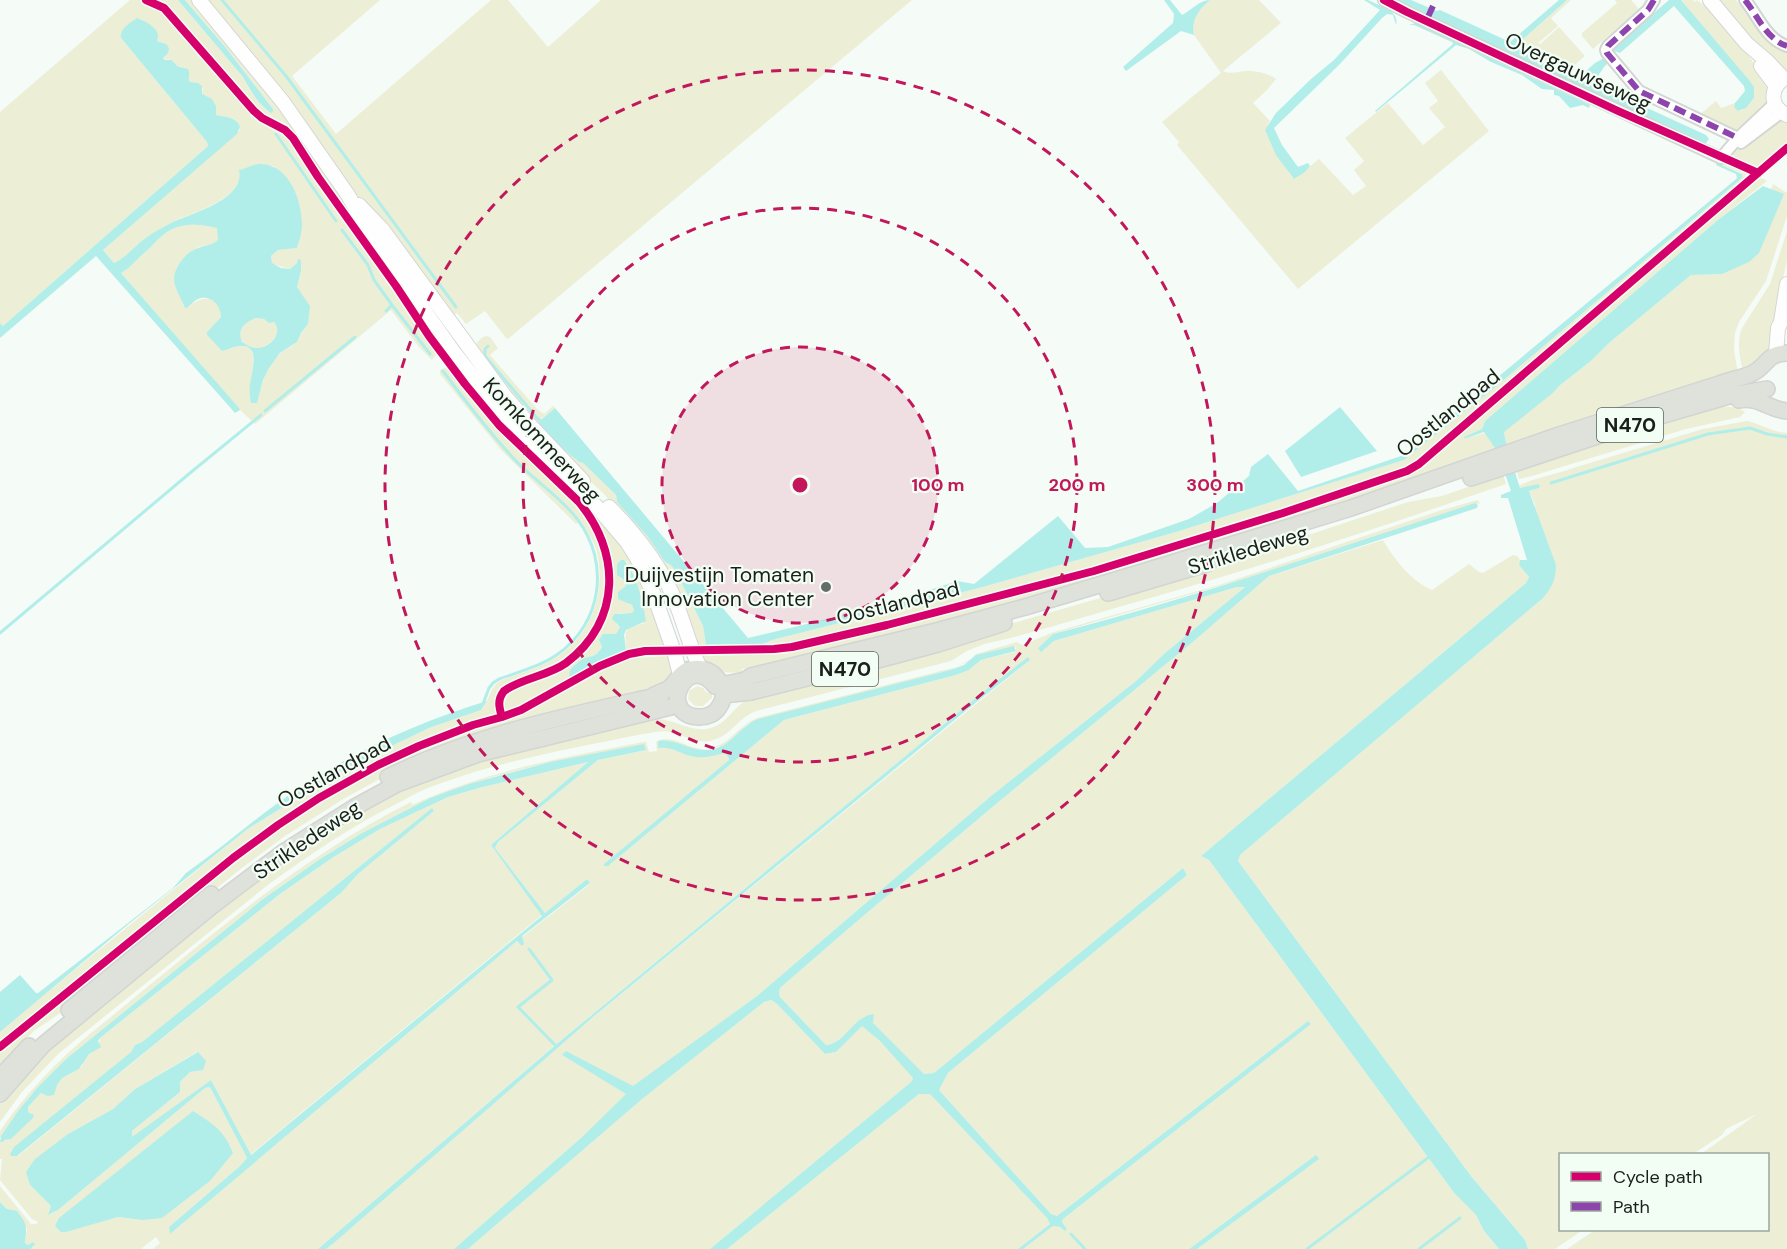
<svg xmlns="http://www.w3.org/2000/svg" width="1787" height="1249" viewBox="0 0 1787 1249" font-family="'DM Sans',sans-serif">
  <rect width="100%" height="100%" fill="#f5fbf6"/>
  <path fill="#ecefd6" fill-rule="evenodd" d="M130,0H140L161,7L259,120L282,130L289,136L344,218L438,352L432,360L419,347L391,310L255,424L240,410L121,273C130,268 134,261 142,255C151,248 158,238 167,232C182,222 201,224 218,228V240L213,244L198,247L180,296L185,308H187C201,295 220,293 221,317L207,332L222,351C227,350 235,346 241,346C259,345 253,372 250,382L261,390C263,376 271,362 282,352C287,348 294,346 297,341C301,335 303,329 308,324L297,287L301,271L297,263L290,269L272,264L271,256L278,250L297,248L302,227L289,181L273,166L240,170C245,200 189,213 171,223C163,227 154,233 147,237C135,245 127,257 114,263L103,250L240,130L234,119L216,115V109L202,94L203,88L196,83L190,82L183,67L177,66L172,60L164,59L166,44L157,41L121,38L207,142L208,146L3,326L0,323V112Z
    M155,0H178L243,77C250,91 258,104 271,113L273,109L226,48L185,0H192L231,46L289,120L432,331H429L293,135L285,127L258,113L173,13L160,2Z
    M206,0H380L292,76L336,134L491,0H508L548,47L601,0H912L508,339L506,338L485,311L466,324L457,313L450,318Z
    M1210,0H1259L1281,23L1223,71C1231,75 1239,71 1247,71C1258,71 1267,73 1276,79L1267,90L1253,103L1270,121L1268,124L1289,173L1294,179C1303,173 1310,166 1319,159L1353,195L1366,186L1354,170L1364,161L1345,138L1388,103L1423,145L1445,127L1429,108L1438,101L1425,83L1441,70L1489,131L1298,289L1177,145L1179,142L1162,122L1221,73L1194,35C1191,19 1199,10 1210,0Z
    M1567,0H1571L1551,18L1558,26L1538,43L1540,44L1559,27L1585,56L1565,73L1520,51L1518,45L1522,40Z
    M1615,0H1631L1639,9L1593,49L1582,36V33L1617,3Z
    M1681,0H1693L1695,2L1697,0L1709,9L1746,52L1769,84V99L1767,105L1739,131L1734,132L1698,116L1716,101L1721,108L1735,103L1734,107L1741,111L1753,100L1754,87Z
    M1715,0H1736L1746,13L1749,10L1755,19L1753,21C1762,36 1772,43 1787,51V73L1750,40Z
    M1778,119H1787V143L1770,159L1756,169L1733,159L1734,153L1739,148Z
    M1718,160L1747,172L1743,183L1421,460L1400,471L1303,504L1136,555L1027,586L855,630V628L791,643L763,644L772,640L979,588L1176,532L1404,460L1493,389L1742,178V173L1717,163Z
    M1758,176L1767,181L1719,219L1485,421L1482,429L1464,437L1467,438L1485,433L1497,450L1496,455L1145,569L885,638L742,669V672C724,675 709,669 698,653H701L702,656L785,654L856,638L861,634L1049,585L1264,522L1399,477L1409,473L1433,455Z
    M1773,184L1787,193V216L1766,281L1739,322L1735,333L1734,350L1738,374L1507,447L1504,432L1506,429L1553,393L1559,386L1592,360L1609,343L1691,275L1722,274L1784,195L1771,189Z
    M1787,231V261L1777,304L1771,348L1755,366L1743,372C1740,357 1736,343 1742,328L1770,284Z
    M256,318C261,319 271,319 275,322C285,331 268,349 256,348C251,348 246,344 242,342C237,329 244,323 256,318Z
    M487,336L490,337L498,348L490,355L537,409L544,414L553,406L555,408L538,421L551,439L579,462L583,463L616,495L617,502L648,537L665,562L671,565L677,574L703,626L706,645H695L687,623L606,496L535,428L477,351V342L483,337Z
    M452,362L459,364L583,496L633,558L669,647L643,646L626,650C625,628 623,630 644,623L632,574L627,562L621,560L617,564L619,577L624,580L626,586L625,589L630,605H632L634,610L632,613H617L616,624L620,627L615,636L605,634L600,643L602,647C596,656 592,657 582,659L569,679L519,706V708L509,712L503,710L502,698L507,692C527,684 548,678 565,666C616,632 625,561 591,513C572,486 536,461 512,437C490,414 471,387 452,362Z
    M449,366C471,397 495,426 522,453C540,472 562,487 579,506C613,545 615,599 585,640C570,661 548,670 525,679C517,682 506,684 501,691C494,699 500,708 495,717C422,738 352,771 290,814C244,845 202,879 159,914C106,957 52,1000 0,1044V1032L18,1016L249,828L346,768L429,728L481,710C490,700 489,688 500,681C520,673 542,668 560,655C593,632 607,588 596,549C593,539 586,530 581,521L576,524L500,449L440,374V370Z
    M1721,406L1739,408L1745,412L1740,417L1686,429L1532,476L1519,479L1515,466Z
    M1747,421C1761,424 1772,432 1787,433V1249H1567L1595,1230H1768V1154H1701L1757,1114L1726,1129L1722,1135L1693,1154H1560V1230H1583L1555,1249H1528L1525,1240L1471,1176L1238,861L1240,855L1542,599L1535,504L1529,491L1539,488V486L1537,484L1521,489L1519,486C1535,477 1555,475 1573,468L1703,429Z
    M1502,471L1506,484C1376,529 1245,572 1112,609C1069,621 1027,635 984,644L967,651L951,661L756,711C738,718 730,736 713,740C698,745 686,736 672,732C663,730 653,733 643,734C569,749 492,762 421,791C414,794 408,798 402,801C355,824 312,853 269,884L58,1054L22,1092L0,1122V1098L24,1068L161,958L178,938L337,821L442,770L652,719C675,717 693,737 716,726C729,720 734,706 749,699L1149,584L1302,537L1408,502L1442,496L1471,486Z
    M1477,500L1480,503L1254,576L1053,634L1038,648L1041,651L1054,641L1237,587H1245L1165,653L1136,681L991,796L757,996L633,1087L566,1052L562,1055L627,1094L582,1137L454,1249H326L593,1017L1030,660L978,696L555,1045L318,1249H153L160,1243L156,1237L141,1249H31L34,1246L32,1243L28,1245L25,1243L27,1229L12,1210L7,1209L0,1202V1186L31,1224H36L38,1222L32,1219L0,1180L2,1159H0V1142H2L13,1137L32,1114L28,1112V1107L41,1093L47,1096L62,1078L79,1069L82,1066L84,1060L99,1043L100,1038L280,894L332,858L380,829L448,797L479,788L588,762L491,845L542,915L250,1155L211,1080L132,1138V1131L180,1092V1082L190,1072L203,1070L197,1052L135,1089L113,1109L68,1134L30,1185L51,1206L49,1215L58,1210L205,1088L210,1087L247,1158L240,1166L169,1227L171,1233L517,941L522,945V937L590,884L587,879L545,913L495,848L498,842L598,760L646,750L550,762L489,778L430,798L362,833L320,859L263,899L66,1059L30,1096L0,1138V1131C26,1093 56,1062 91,1033C193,951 293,861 411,802L412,805C485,771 565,757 643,742H646L649,752L657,751L656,742C670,732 689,750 705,749C730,747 736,726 757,718L956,667L971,659L976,654L1017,642L1022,645L1054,632L1219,585L1439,511ZM1016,647V651L1015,652L981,660L969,670L956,675L784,720L608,866L729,760L727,754L724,753L688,755L666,747C688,747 711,756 731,740C738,735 742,728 749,723L950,670L973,659ZM431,809L434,811L358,874L341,893L18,1156L11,1151L131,1052L135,1045L142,1042ZM210,1181L142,1220L118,1217L95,1223Z
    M1383,540C1394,559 1411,581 1432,590L1469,564L1479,572L1483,573L1513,555L1517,556L1520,560L1519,565L1529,577L1526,583L1201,856L1209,860L1430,1160L1455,1194L1476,1215L1484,1231L1499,1249H1197L1318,1159L1286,1177L1189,1249H1023L1053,1226L1060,1227L1065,1230L1067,1229L1062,1222L1063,1219L1310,1024L1308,1021L1057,1216L1051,1214L939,1090L948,1073L1187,875L1183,868L934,1073L924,1074L915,1068L865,1016C855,1024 839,1044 826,1045L780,997L779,993L780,988L855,923L996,804L1194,641L1269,576Z
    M664,654H671C673,672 674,677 658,687L389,774L345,798L285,836L242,868L69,1007L34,1031L14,1050L0,1073V1050L207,881L275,830L325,798L351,782L407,754L468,730L527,712L619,662L633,658L664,656Z
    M697,686L703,688L707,693L712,691V698L703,706H695L688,699L689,691Z
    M771,1000L776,1003L825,1054L836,1052L862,1025L880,1041L910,1073L913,1078L911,1082L710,1249H468L641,1100L764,1002Z
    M919,1094H930L1047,1218L1050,1224L1018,1249H727Z"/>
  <path fill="#b2eee9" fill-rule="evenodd" d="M178,0H185L226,48L273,109V112L271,113C258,104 250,90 243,77Z
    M1164,0H1170L1182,15C1192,10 1199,0 1210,0C1199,10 1191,19 1194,35L1181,31L1126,71L1123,67L1173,23L1174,14Z
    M1364,0H1368C1379,6 1400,10 1396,25L1393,15L1387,14L1382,18L1339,65L1274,128L1282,145L1298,167L1308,163L1310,166L1305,172L1294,179L1276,155L1265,130L1276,113L1311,79L1334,60L1380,10Z
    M1395,0H1411L1437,11L1440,10L1510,42L1559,0H1567L1522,40L1518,45L1520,51L1577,79L1595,63L1604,58L1606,59L1607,64L1604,67L1594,82L1595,84L1706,135L1709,139L1705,144Z
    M1669,0H1681L1749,80L1754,87V98L1746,108L1738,111L1734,107L1735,103L1745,91L1744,86L1674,6L1620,53L1614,51V48L1620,42Z
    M137,18C147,22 162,29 157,41L166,44L169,48L168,53L163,58L165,60H172L177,66L188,69C191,74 187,78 190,82L198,83L202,86V94L212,99L216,106V115C225,117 237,117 240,127L237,134L103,250L114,263C127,257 135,245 147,237C154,232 163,227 171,223C189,214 246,200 239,170C246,169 255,163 262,164C290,166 302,201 302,225C302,233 299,241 297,248L278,250L271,256L272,263L281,268L290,269L297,263L298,259L301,260V271L297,287L310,306L308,324L301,333L297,342L280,353L269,368L263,380L257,403H251C250,397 249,391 250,384C251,374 262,344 240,346C234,346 228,350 222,351L207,335V332L221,317C221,306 211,294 198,299C194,301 190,305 187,308H185C178,290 168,282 179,264C184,257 188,252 196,249C204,245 211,246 218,240L217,228C201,224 182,222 167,232C158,238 151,248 143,254C135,261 130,268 121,273L239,408L240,410L235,413L96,256L0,338V323L3,326L208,146L207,142L121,38C119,29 130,23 137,18ZM256,318L264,319L269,323L274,322C284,333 269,349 256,348C251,348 246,344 242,342C237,329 244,323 256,318Z
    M1415,23L1590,105L1589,108L1583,105L1570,108L1559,96L1554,95V90L1542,89L1522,75L1491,62L1469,49L1456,45L1376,112L1375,111L1453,44L1452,42L1414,25H1409Z
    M1717,163L1742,174V178L1493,389L1404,460L1176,532L979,588L772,640L763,644L706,645L703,626L677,574L671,565L665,562L648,537L617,502L616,495L583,463L579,462L551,439L538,422L555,408L748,638L856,612L859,613L957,581L974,584L1058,516L1085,548L1108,547L1189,519L1217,503L1249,476L1251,467L1268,454L1298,491L1404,455L1735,180L1737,178L1736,174L1716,165Z
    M1763,186L1784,194L1759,253L1749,262L1722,274L1691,275L1609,343L1592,360L1559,386L1553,393L1504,432L1507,447L1520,488L1538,484L1540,486L1539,488L1529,491L1556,565C1556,579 1552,588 1542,599L1240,855L1238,861L1471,1176L1525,1240L1528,1249H1499L1484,1231L1476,1215L1455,1194L1430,1160L1209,860L1201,856L1526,583L1529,577L1519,565L1520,560H1527L1508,498H1501V495L1511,491L1497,451L1484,432L1467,438H1464V437L1482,429L1485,421L1719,219Z
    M1340,407L1377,451L1301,477L1285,451Z
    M1475,503L1478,505L1477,508L1269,576L1194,641L996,804L855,923L780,988L779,993L780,997L826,1045C845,1044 854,1015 874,1014L873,1023L924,1074L934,1073L1183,868L1187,875L948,1073L939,1090L1051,1214L1057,1216L1308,1021L1311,1024L1063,1219L1062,1222L1067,1229L1065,1231L1060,1227L1053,1226L1023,1249H1018L1050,1224L1047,1218L930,1094H919L727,1249H710L911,1082L913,1078L880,1041L862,1026L836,1052L825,1054L776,1003L771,1000L764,1002L641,1100L468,1249H454L582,1137L626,1094L562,1055L566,1051L633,1086L757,996L991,796L1136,681L1165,653L1245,587H1237L1054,641L1041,652L1038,648L1053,634C1196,597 1335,549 1475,503Z
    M621,560H624C637,575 643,601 646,621L626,630L624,635L626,650L606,658L569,679L570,670C573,667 577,663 581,660C591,654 594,660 602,647L599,640L603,634H616L620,627L612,619L614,614L632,613L634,610L632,605L618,599V592L626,586L624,580L617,575V564Z
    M1014,646L1016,651L981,660L969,670L956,675L784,720L608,866H604V864L729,760L727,755L724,753C713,756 702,759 691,756C678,753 672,746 658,748V741C679,738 691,754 714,749C733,744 740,726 758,719L950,670L964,665L976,655Z
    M1028,657L1030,660L979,700L593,1017L335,1242L326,1249H318L559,1042L978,696Z
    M487,701L481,710L429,728L346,768L249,828L125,927L0,1032V992L20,975L36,993H38L173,888L186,873C222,848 255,818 292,793C351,752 419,722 487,701Z
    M644,744L646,750L598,760L498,842L495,848L545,913L587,879L590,883L522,936L524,944L522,946L517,941L170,1234L169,1227L240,1166L247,1158L210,1087L205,1088L58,1210L48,1215L51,1206L30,1185L26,1172L35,1159L68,1134L113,1109L135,1089L198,1052L206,1061L203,1070L190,1072L180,1082V1092L132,1131V1137L211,1080L251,1155L542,916L491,845L588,762L479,788L448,797L380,829L332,858L280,894L100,1038L98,1041L101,1047L89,1054L79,1069L62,1078L57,1085L54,1095L47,1096L41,1093L28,1107V1112L34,1115L33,1118L11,1139L5,1140L3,1142H0L1,1136L18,1111L37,1088L66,1059L263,899L320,859L362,833L430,798L469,784L550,762Z
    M432,808L434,811L358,874L341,893L17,1156H11L10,1154L14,1147L131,1052L135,1045L142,1042Z
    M193,1111C213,1124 224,1130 233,1153L210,1181L162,1218L142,1220L118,1217L66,1232H61L55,1226L59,1218Z
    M1316,1155L1319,1159L1197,1249H1189Z
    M0,1202L7,1209L17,1211C27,1224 27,1226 25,1243L28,1245L33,1242L35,1244L31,1249H0Z"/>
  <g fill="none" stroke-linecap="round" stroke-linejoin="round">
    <path stroke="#b2eee9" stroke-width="3" d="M222,0L286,76L456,307
      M276,134L336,221
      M342,230L368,265L374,280L392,305L430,354
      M386,311L392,305
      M488,346L485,349V356L537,418L542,422
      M443,371C466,402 489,432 515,460C535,481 561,497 578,520C610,563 602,623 558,654C541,666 519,672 499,679L493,683L489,688L483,704
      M265,411L355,337
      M1551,483L1708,434L1750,428L1767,434L1787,437
      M0,633L190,473L261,415
      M529,949L552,980L518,1007L555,1045
      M1071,1234L1085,1249
      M1307,1249L1429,1157
      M1419,1249L1460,1218"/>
    <g stroke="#d3d7d3" stroke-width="14">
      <path id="minor" d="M1384,0L1407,12L1721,158
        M1654,0L1648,10L1608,46L1606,50L1607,53L1639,91L1738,138
        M1745,0C1758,16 1766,39 1787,46
        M1741,143L1782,112
        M1721,158L1738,138L1774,104"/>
    </g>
    <g stroke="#d3d7d3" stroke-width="16">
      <path id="secondary" d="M199,0L283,102L348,195L370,234L453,351L493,402L515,427L550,463L573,482L598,508L627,542L637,558L654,595L675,655L680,675
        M1710,0L1747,44L1767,61L1784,79
        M1761,66L1776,86
        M1782,80C1769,91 1771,108 1787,115
        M359,205L382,229L504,395L530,425L583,481
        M1776,354L1778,328L1781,322L1787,284
        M609,507C632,530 653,556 668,585C682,612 687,641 700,668"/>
    </g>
    <g stroke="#d2d5d3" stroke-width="18">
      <path id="primary" d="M1739,400C1759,396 1769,410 1787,411
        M1471,478L1643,421L1732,395L1767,389
        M1108,593L1209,563
        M723,695L751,692L863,664L938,644L1004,623
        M651,697C657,693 662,692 668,689C677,682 680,671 692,669C713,664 732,689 719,707C715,714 707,717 700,717C655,716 687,650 715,686L722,685L745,680L751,676L940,630L1025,607L1146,571L1351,508L1556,436L1719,384C1730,380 1741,378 1751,374C1767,367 1766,353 1787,353
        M388,777C471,736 562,717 651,697L660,698
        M69,1010L211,894
        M0,1077L29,1046
        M0,1094L43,1045L212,906L285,851L353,808L397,784L478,754L679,705"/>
    </g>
    <use href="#minor" stroke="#fefefe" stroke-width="10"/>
    <use href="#secondary" stroke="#fefefe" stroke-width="14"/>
    <use href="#primary" stroke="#dee2da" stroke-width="15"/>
    <path stroke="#8e44ad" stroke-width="6" stroke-dasharray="12 6" stroke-linecap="butt" d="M1654,0L1648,10L1608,46L1606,50L1607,53L1639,91L1738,138
      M1745,0C1758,16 1766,39 1787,46
      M1428,17L1433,6"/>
    <g stroke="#f2fef4" stroke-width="11">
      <path id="cycleway" d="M146,0L164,8L254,111L262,118L285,130L293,138L318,177L396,286L429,336L465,384L499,425L578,501C621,551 622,621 566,663C548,676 522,678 504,691C497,700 499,707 502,717
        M1384,0L1407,12L1618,111L1758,173
        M0,1047L233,858L278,825L319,798L378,765L419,746L473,725L502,717L521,710L600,666L629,654L645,651L774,649L792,647L887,625L1094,571L1283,513L1407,471L1419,464L1787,148"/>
    </g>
    <use href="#cycleway" stroke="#d6006c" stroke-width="8"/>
  </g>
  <circle cx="800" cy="485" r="138" fill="#c2185b" fill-opacity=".12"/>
  <g fill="none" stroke="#c2185b" stroke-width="3" stroke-dasharray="10 8">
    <circle cx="800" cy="485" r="138"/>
    <circle cx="800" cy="485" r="277"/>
    <circle cx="800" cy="485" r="415"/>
  </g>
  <circle fill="#676c68" stroke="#f2fef4" stroke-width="2" cx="826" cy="587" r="6"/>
  <g text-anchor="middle" stroke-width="4.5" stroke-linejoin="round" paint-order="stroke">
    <g fill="#f2fef4" stroke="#5c625d" stroke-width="1.5">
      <rect x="1597" y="408" width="66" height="34" rx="4.5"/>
      <rect x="812" y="652" width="66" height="34" rx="4.5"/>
    </g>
    <g font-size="20" font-weight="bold" fill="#1b1f1c">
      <text x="1630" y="432">N470</text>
      <text x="845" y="676">N470</text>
    </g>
    <g font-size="21" fill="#1b1f1c" stroke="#f2fef4">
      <text transform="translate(1578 72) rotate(25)" y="7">Overgauwseweg</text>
      <text transform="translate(1448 413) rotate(-39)" y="7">Oostlandpad</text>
      <text transform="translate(542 440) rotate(47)" y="7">Komkommerweg</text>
      <text transform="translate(1248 550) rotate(-17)" y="7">Strikledeweg</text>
      <text transform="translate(898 603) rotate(-14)" y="7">Oostlandpad</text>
      <text transform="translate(334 772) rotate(-29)" y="7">Oostlandpad</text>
      <text transform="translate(307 840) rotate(-34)" y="7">Strikledeweg</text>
    </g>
    <g font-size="21" fill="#1b1f1c" stroke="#f2fef4" text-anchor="end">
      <text x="814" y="582">Duijvestijn Tomaten<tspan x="814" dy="24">Innovation Center</tspan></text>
    </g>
  </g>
  <circle cx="800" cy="485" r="9" fill="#c2185b" stroke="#f2fef4" stroke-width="3"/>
  <g font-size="18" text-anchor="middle" font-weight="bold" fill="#c2185b" stroke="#f2fef4" stroke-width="4.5" stroke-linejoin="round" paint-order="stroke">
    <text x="938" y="491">100 m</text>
    <text x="1077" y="491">200 m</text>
    <text x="1215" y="491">300 m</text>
  </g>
  <rect x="1559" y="1153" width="210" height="78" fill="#f2fef4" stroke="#9ca59e" stroke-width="1.5"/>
  <rect x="1571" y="1172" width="30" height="9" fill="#d6006c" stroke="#9ca59e" stroke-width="1.5"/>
  <text x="1613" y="1183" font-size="18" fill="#1b1f1c">Cycle path</text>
  <rect x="1571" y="1202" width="30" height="9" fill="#8e44ad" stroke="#9ca59e" stroke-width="1.5"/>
  <text x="1613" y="1213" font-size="18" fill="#1b1f1c">Path</text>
</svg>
